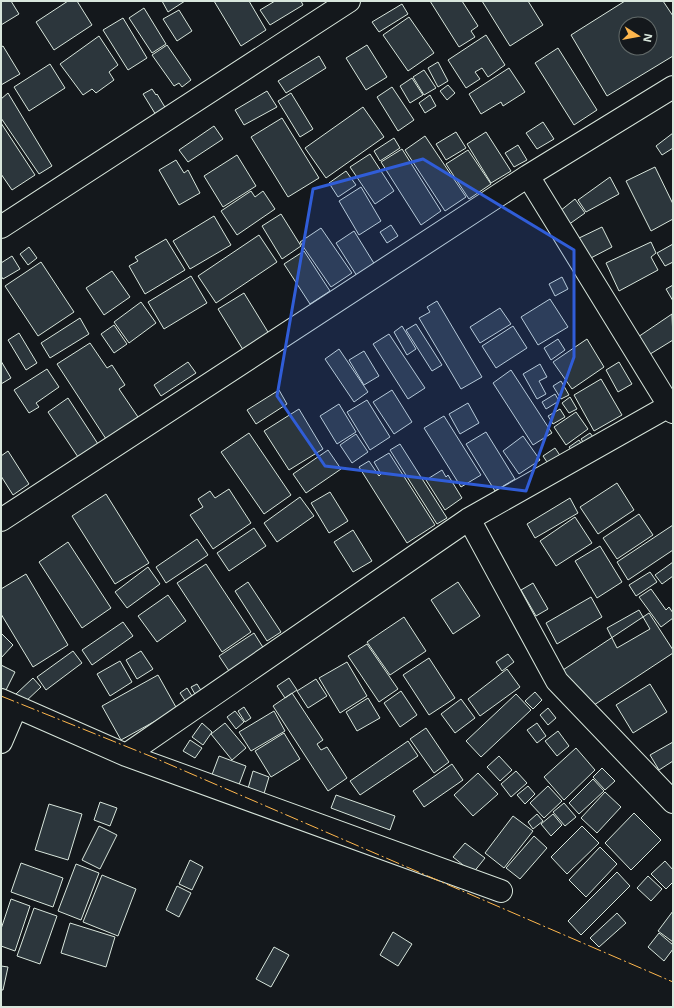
<svg xmlns="http://www.w3.org/2000/svg" width="674" height="1008" viewBox="0 0 674 1008" font-family="'Noto Sans',sans-serif">
  <rect width="100%" height="100%" fill="#14181c"/>
  <path fill="#2c363c" stroke="#d8e6dc" fill-rule="evenodd" d="M1,1H11L19,14L1,25Z
    M68,1H77L92,25L54,50L36,22Z
    M162,1H185L168,12Z
    M214,1H249L266,30L241,46Z
    M275,1H301L303,5L270,25L260,10Z
    M430,1H462L478,26L471,31L475,37L459,47Z
    M482,1H528L543,25L510,46Z
    M625,1H663L673,16V56L607,96L571,35ZM626,24H650V48H626Z
    M402,4L408,14L379,32L372,22Z
    M144,8L166,44L152,53L129,18Z
    M179,10L192,31L177,41L163,19Z
    M409,17L434,53L408,71L383,35Z
    M123,18L147,58L128,70L103,30Z
    M486,35L505,65L488,77L482,68L475,72L480,79L466,88L448,60Z
    M99,36L118,65L109,72L114,80L96,93L92,89L83,95L60,64Z
    M167,45L191,80L182,87L179,83L174,86L152,55Z
    M367,45L387,77L366,90L346,58Z
    M3,46L20,74L1,85V47Z
    M558,48L597,110L574,125L535,63Z
    M319,56L326,68L286,93L278,81Z
    M438,62L448,81L438,87L428,68Z
    M50,64L65,88L29,111L14,87Z
    M509,68L525,92L503,106L501,102L481,114L469,94Z
    M424,70L436,88L424,95L413,77Z
    M412,78L423,95L410,103L400,86Z
    M448,85L455,93L447,100L440,91Z
    M392,87L414,120L398,131L377,97Z
    M152,89L156,95L157,94L169,114L159,120L143,94Z
    M267,91L277,107L244,125L235,110Z
    M8,93L52,166L39,174L1,118V99Z
    M291,93L313,129L300,137L278,101Z
    M430,95L436,106L425,113L419,103Z
    M363,107L384,137L326,178L305,148Z
    M282,118L319,178L288,197L251,137Z
    M543,122L554,139L537,149L526,133Z
    M1,123L35,175L12,190L1,174Z
    M214,126L223,139L188,162L179,150Z
    M456,132L466,148L446,160L436,144Z
    M486,132L511,171L491,183L467,144Z
    M673,133V148L662,155L656,146Z
    M425,136L466,197L445,211L405,150Z
    M394,138L400,148L380,161L374,151Z
    M518,145L527,160L514,167L505,153Z
    M402,149L441,211L421,225L381,162Z
    M468,150L491,184L469,199L446,164Z
    M370,154L394,191L375,204L350,167Z
    M237,155L256,186L223,207L204,176Z
    M176,160L184,173L188,170L200,193L179,205L159,170Z
    M655,167L673,204V219L651,231L626,181Z
    M346,171L356,185L338,197L329,183Z
    M610,177L619,194L586,212L578,200Z
    M361,187L381,221L359,235L339,201Z
    M251,191L255,197L263,191L275,209L237,235L221,211Z
    M575,199L585,213L568,225L560,211Z
    M281,214L301,246L282,259L262,226Z
    M214,216L231,245L190,269L173,241Z
    M391,225L398,236L387,243L380,232Z
    M602,227L612,247L587,260L577,239Z
    M321,228L352,273L331,287L300,242Z
    M354,231L375,265L357,276L336,243Z
    M259,235L277,262L216,303L198,276Z
    M166,239L185,270L145,294L129,266L138,261L135,257Z
    M651,242L656,253L651,257L658,270L619,291L606,263Z
    M673,244V262L665,266L657,253Z
    M29,247L37,258L28,265L20,254Z
    M304,251L330,291L310,304L284,264Z
    M12,256L20,269L3,279L1,276V263Z
    M41,262L74,312L38,336L5,286Z
    M112,271L130,297L104,315L86,288Z
    M191,276L207,303L164,329L148,302Z
    M562,277L568,289L555,296L549,284Z
    M673,285V301L666,289Z
    M244,293L271,337L245,353L218,309Z
    M550,299L568,327L538,345L521,317Z
    M437,301L482,377L461,389L419,318L430,312L427,307Z
    M141,302L156,323L129,343L114,322Z
    M500,308L511,324L480,343L470,327Z
    M672,314L673,340L647,356L635,339Z
    M80,318L89,334L50,358L41,343Z
    M416,324L442,365L432,371L406,330Z
    M114,325L127,344L114,353L101,334Z
    M402,326L416,349L407,355L394,332Z
    M513,326L527,348L496,368L482,346Z
    M19,333L37,363L26,370L8,340Z
    M389,334L425,388L408,399L373,344Z
    M558,339L565,350L551,360L544,348Z
    M587,339L604,367L572,389L553,362Z
    M90,343L107,368L112,365L125,385L119,389L138,417L106,439L57,364Z
    M339,349L368,392L354,402L325,359Z
    M364,351L379,376L364,385L349,360Z
    M1,361L11,378L1,384Z
    M188,362L196,373L161,396L154,385Z
    M619,362L632,384L618,392L606,370Z
    M540,364L547,377L539,381L546,394L537,399L523,374Z
    M47,369L59,387L36,403L39,407L29,413L14,390Z
    M511,370L552,433L533,445L493,383Z
    M601,379L622,415L594,431L574,395Z
    M561,381L569,395L561,399L553,386Z
    M279,390L287,404L256,424L247,410Z
    M392,390L412,422L394,434L373,402Z
    M555,394L559,401L546,409L542,402Z
    M570,397L577,409L569,413L562,403Z
    M68,398L98,444L78,457L48,412Z
    M367,400L390,437L370,450L347,412Z
    M468,403L479,423L460,434L449,414Z
    M339,404L356,432L337,444L320,416Z
    M299,409L323,449L289,470L264,431Z
    M560,409L565,417L553,424L548,416Z
    M576,412L588,429L566,445L554,427Z
    M444,416L481,475L461,487L424,428Z
    M486,432L515,479L495,491L466,444Z
    M249,433L291,495L264,514L221,452Z
    M590,433L597,442L588,449L581,439Z
    M356,434L368,452L352,463L340,445Z
    M523,436L540,460L519,474L503,451Z
    M579,440L585,449L575,456L569,447Z
    M400,444L447,518L437,524L390,450Z
    M555,448L561,457L549,465L543,456Z
    M328,450L341,469L306,493L293,474Z
    M8,451L29,484L13,495L1,476V456Z
    M389,453L435,525L407,543L359,467L369,461L379,476L381,474L374,462Z
    M442,470L446,477L448,475L462,498L445,510L426,480Z
    M617,483L634,510L598,534L580,507Z
    M229,489L251,523L213,549L190,515L203,507L198,499L210,491L215,498Z
    M330,492L348,521L329,533L311,503Z
    M106,494L149,563L115,584L72,516Z
    M300,497L314,516L277,542L264,523Z
    M570,498L578,513L535,538L527,524Z
    M639,514L653,535L617,559L603,538Z
    M575,517L592,543L556,566L540,541Z
    M673,525V550L628,580L617,562Z
    M254,528L266,546L229,571L217,553Z
    M353,530L372,561L353,572L334,542Z
    M197,539L208,555L166,583L156,567Z
    M68,542L111,608L82,628L39,562Z
    M600,546L622,582L597,598L575,561Z
    M673,562V576L662,584L655,575Z
    M206,564L251,632L222,652L177,583Z
    M148,567L160,584L127,608L115,592Z
    M650,572L657,582L636,596L629,585Z
    M26,574L68,645L33,667L1,614V589Z
    M248,582L281,632L267,641L235,591Z
    M458,582L480,616L453,634L431,600Z
    M533,583L548,609L536,616L521,590Z
    M651,589L666,610L669,607L673,613V618L661,627L639,597Z
    M168,595L186,621L157,642L138,616Z
    M591,597L602,617L557,644L546,623Z
    M639,610L650,629L617,648L607,628Z
    M649,613L673,650V653L588,709L563,670Z
    M404,617L426,651L390,675L367,642Z
    M123,622L133,636L92,665L82,650Z
    M1,633L13,645L1,658Z
    M254,633L264,649L229,671L219,656Z
    M367,644L398,689L379,702L348,656Z
    M73,651L82,663L46,690L37,677Z
    M141,651L153,669L137,679L126,660Z
    M508,654L514,662L502,671L496,662Z
    M429,658L455,698L429,715L403,675Z
    M120,661L132,682L110,696L97,674Z
    M347,662L367,696L340,713L319,678Z
    M1,665L15,672L6,690L1,688Z
    M507,669L520,687L480,716L468,699Z
    M158,675L177,709L121,740L102,706Z
    M33,678L41,687L24,703L16,694Z
    M289,678L297,690L285,698L277,686Z
    M316,679L327,696L308,708L297,691Z
    M197,684L202,692L196,696L191,687Z
    M650,684L667,712L633,733L616,705Z
    M187,688L195,701L188,705L180,693Z
    M401,691L417,715L400,727L384,703Z
    M535,692L542,700L533,709L525,701Z
    M292,693L323,740L317,744L321,750L327,747L347,778L328,791L273,706Z
    M516,694L531,710L481,757L466,741Z
    M368,698L380,718L357,731L346,712Z
    M461,699L475,718L455,733L441,714Z
    M244,707L251,718L245,722L238,711Z
    M548,708L556,718L548,725L540,715Z
    M235,711L244,722L236,729L227,717Z
    M274,711L285,731L251,751L239,732Z
    M202,723L212,732L203,745L192,737Z
    M225,723L246,748L232,760L211,734Z
    M537,723L546,736L537,743L527,730Z
    M426,728L449,762L434,773L410,739Z
    M558,731L569,746L557,756L545,741Z
    M284,733L300,759L271,777L255,751Z
    M190,740L202,748L195,758L183,751Z
    M408,741L418,756L360,795L350,781Z
    M673,742V761L659,770L650,755Z
    M576,748L595,770L564,800L544,777Z
    M219,756L246,766L237,790L210,780Z
    M499,756L512,770L500,781L487,767Z
    M452,764L463,780L424,807L413,791Z
    M602,768L615,781L605,790L593,777Z
    M253,771L269,777L263,797L247,792Z
    M516,771L527,783L511,797L501,784Z
    M478,773L498,794L473,816L454,795Z
    M593,779L604,791L579,814L569,803Z
    M528,786L535,794L525,804L517,795Z
    M548,786L562,801L544,818L530,803Z
    M605,792L621,807L597,833L581,818Z
    M336,795L395,816L390,830L331,808Z
    M100,802L117,808L110,826L94,820Z
    M564,803L576,817L565,826L553,812Z
    M49,804L82,814L68,860L35,850Z
    M634,813L661,840L631,870L605,843Z
    M537,814L543,821L533,829L528,822Z
    M553,814L562,825L551,836L541,824Z
    M513,816L533,831L504,868L485,853Z
    M99,826L117,835L100,869L82,860Z
    M582,826L599,843L567,874L551,857Z
    M534,836L547,848L520,879L506,868Z
    M465,843L485,858L473,873L453,857Z
    M600,847L617,864L586,897L569,880Z
    M190,860L203,867L192,890L179,884Z
    M665,861L673,870V882L666,889L651,874Z
    M21,863L63,878L53,907L11,892Z
    M76,864L99,873L81,920L58,911Z
    M617,872L630,886L581,935L568,921Z
    M102,875L136,889L118,936L83,922Z
    M648,876L662,889L651,901L637,888Z
    M177,886L191,893L179,917L166,910Z
    M11,899L30,906L15,951L1,946V929Z
    M34,908L57,916L40,964L17,956Z
    M673,911V942L658,931Z
    M617,913L626,923L599,947L590,938Z
    M70,923L115,937L106,967L61,953Z
    M393,932L412,944L398,966L380,955Z
    M659,933L673,945V949L664,961L648,947Z
    M274,947L289,955L271,987L256,979Z
    M1,966L8,967L3,990H1Z"/>
  <g fill="none" stroke-linecap="round" stroke-linejoin="round">
    <g stroke="#d8e6dc" stroke-width="24">
      <path id="minor" d="M528,176L673,412
        M1,227L349,1
        M469,519L557,681L673,802
        M1,520L528,176L673,87
        M1,700L126,755L501,891
        M1,742L16,707
        M126,755L469,519L669,406"/>
    </g>
    <use href="#minor" stroke="#14181c" stroke-width="22"/>
    <path stroke="#ffb74d" stroke-width="1" stroke-dasharray="14 3 2 3" stroke-linecap="butt" d="M1,696L150,756L673,982"/>
  </g>
  <path fill="#305dd8" fill-opacity="0.2" stroke="#305dd8" stroke-width="3" stroke-linejoin="round" d="M423,159L574,250V357L526,491L325,466L277,396L313,189Z"/>
  <rect width="674" height="1008" fill="none" stroke="#d8e6dc" stroke-width="4"/>
  <g transform="translate(638 36) rotate(101)"><circle r="19" fill="#14181c" stroke="#626a69"/>
  <path d="M0-3L7 15L0 10L-7 15Z" fill="#ffb74d"/>
  <text y="-6" font-size="11" font-weight="bold" text-anchor="middle" fill="#d8e6dc">N</text>
  </g>
</svg>
